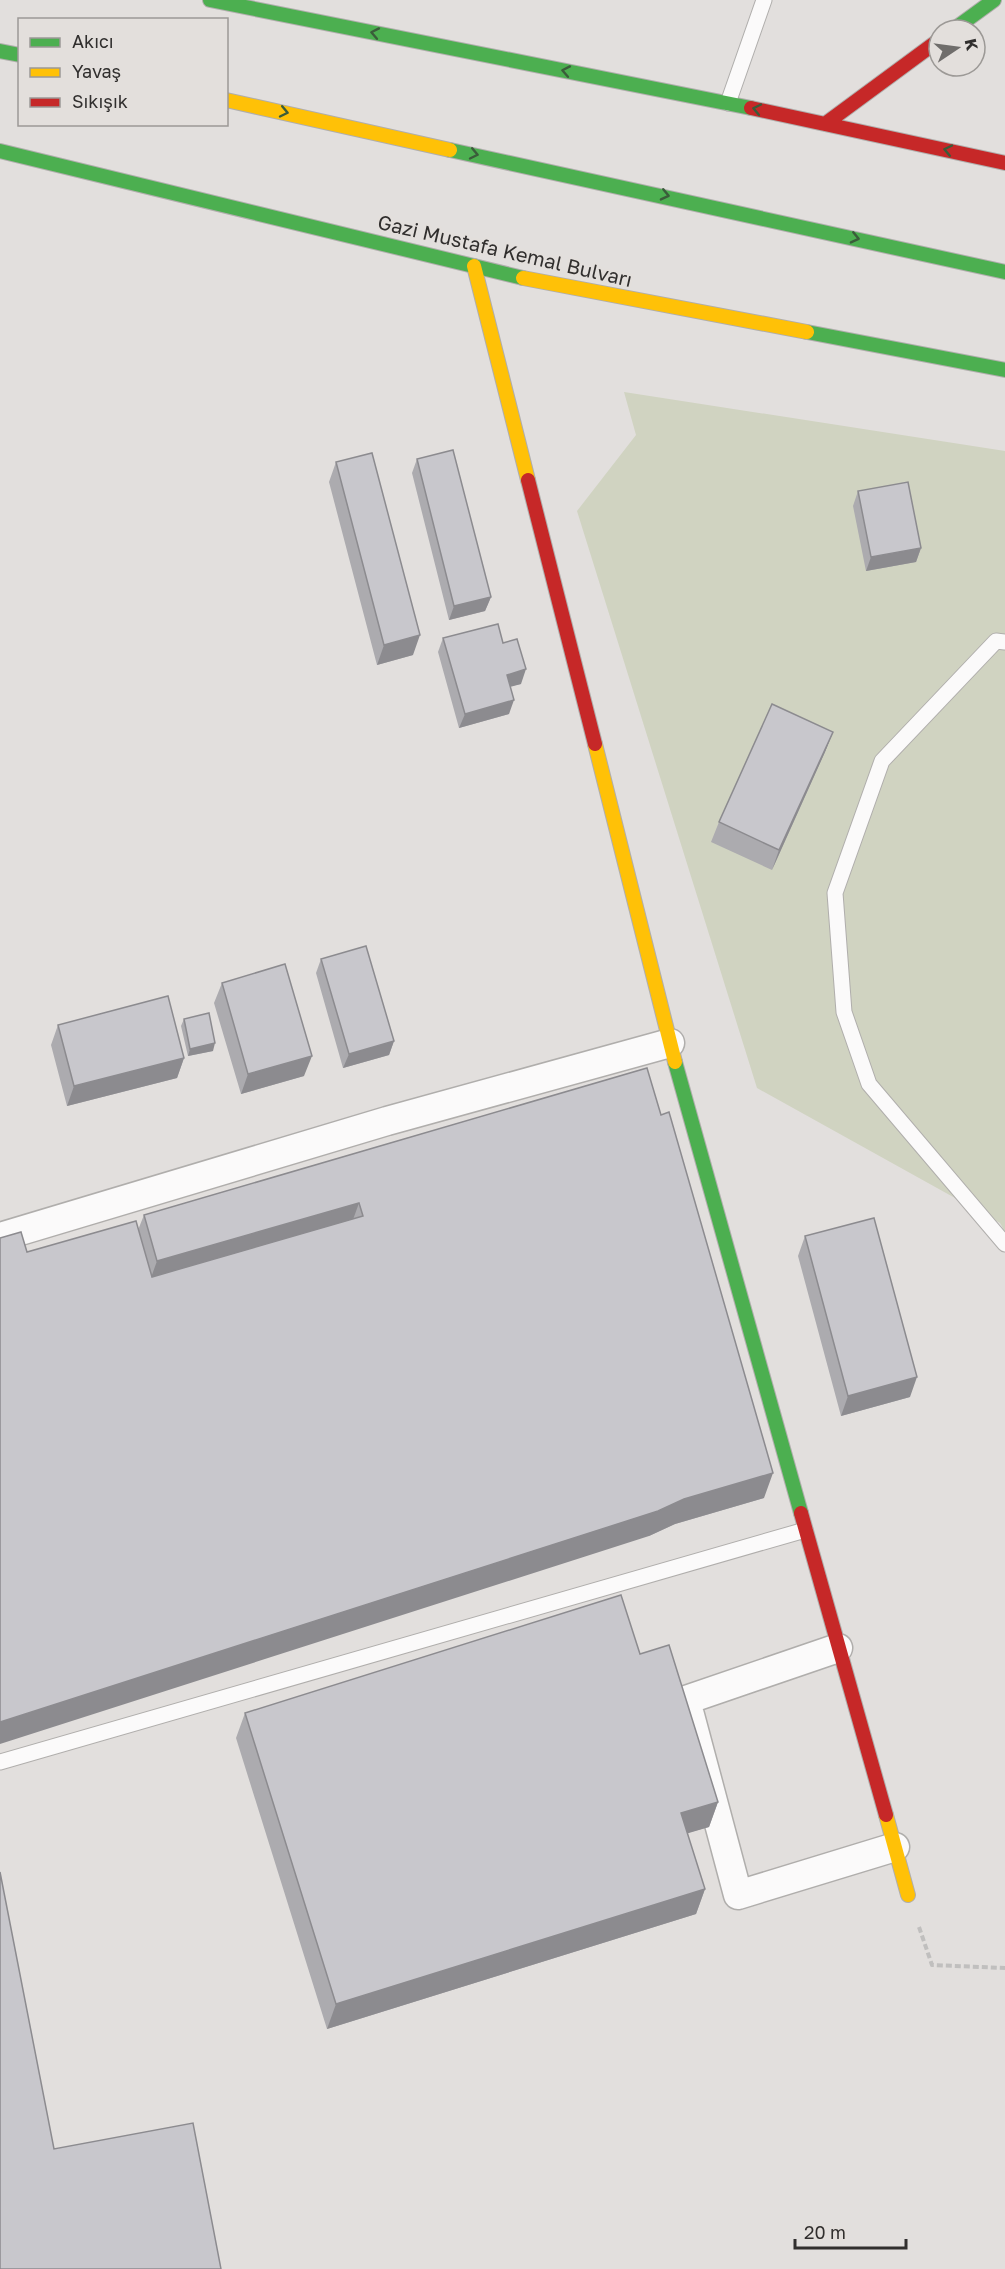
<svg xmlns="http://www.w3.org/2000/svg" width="1005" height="2269" viewBox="0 0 1005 2269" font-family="'Golos Text',sans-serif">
  <rect width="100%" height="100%" fill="#e2dfdd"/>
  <path fill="#d0d3c1" d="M624,392L1005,451V1232L1000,1223L757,1088L577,511L636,435Z"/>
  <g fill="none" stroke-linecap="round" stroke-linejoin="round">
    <g stroke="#b0aeac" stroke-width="17">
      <path id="lane" d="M728,103L764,0
        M1005,642L996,641L882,761L835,893L844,1012L869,1084L1005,1244
        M0,1762L805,1530"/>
    </g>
    <g stroke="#b0aeac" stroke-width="31">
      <path id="street" d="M0,1237L387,1121L670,1043
        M838,1648L686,1700L738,1895L895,1847"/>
    </g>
    <g stroke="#b0aeac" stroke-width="16">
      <path id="fast" d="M210,0L751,108
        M953,30L994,0
        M0,51L20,55
        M450,150L1005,272
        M0,151L523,278
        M807,332L1005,370
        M675,1062L801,1513"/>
    </g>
    <g stroke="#b0aeac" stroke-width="16">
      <path id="slow" d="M226,100L450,150
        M474,266L528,480
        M523,278L807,332
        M595,744L675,1062
        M886,1815L908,1895"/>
    </g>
    <g stroke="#b0aeac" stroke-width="16">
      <path id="jam" d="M751,108L1005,163
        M825,124L939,40
        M528,480L595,744
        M801,1513L886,1815"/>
    </g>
    <path stroke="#c0bfbe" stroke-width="4" stroke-dasharray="6 3" stroke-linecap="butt" d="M919,1927L932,1965L1005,1968"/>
    <use href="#lane" stroke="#fbfafa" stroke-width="15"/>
    <use href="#street" stroke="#fbfafa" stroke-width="28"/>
    <use href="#fast" stroke="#4caf50" stroke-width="14"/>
    <use href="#slow" stroke="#ffc107" stroke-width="14"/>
    <use href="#jam" stroke="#c62828" stroke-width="14"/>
  </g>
  <path fill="#acabaf" d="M417,459L491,597L485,611L449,620L412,473Z
    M336,462L413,655L377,665L329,482Z
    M858,491L921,548L916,562L866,571L853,506Z
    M443,638L503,643L521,684L511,686L509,714L459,728L438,652Z
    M833,732L825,752L772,870L711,842L719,822Z
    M321,959L394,1041L389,1055L343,1068L316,973Z
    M222,983L304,1076L241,1094L214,1003Z
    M184,1019L213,1051L188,1056L181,1026Z
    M58,1025L184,1058L177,1078L67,1106L51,1045Z
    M647,1068L764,1498L675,1524L649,1536L27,1252L138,1230L144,1215Z
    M805,1236L910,1397L841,1416L798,1256Z
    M640,1654L718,1802L709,1827L687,1833L705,1889L696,1914L327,2029L236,1738L245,1713Z"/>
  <path fill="#8c8b8f" d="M921,548L916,562L866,571L871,557Z
    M491,597L485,611L449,620L454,606Z
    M420,635L413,655L377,665L384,645Z
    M526,669L521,684L502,689L507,675Z
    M514,700L509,714L459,728L465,714Z
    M833,732L825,752L772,870L779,850Z
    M394,1041L389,1055L343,1068L349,1054Z
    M215,1043L213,1051L188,1056L190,1049Z
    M312,1056L304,1076L241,1094L248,1074Z
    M184,1058L177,1078L67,1106L74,1086Z
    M359,1203L350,1228L148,1286L157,1261Z
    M917,1377L910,1397L841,1416L848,1396Z
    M773,1473L764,1498L675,1524L649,1536L0,1744V1722L684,1499Z
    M718,1802L709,1827L672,1838L681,1813Z
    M705,1889L696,1914L327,2029L336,2004Z"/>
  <path fill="#c8c7cc" stroke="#8c8b8f" stroke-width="1.5" d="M453,450L491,597L454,606L417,459Z
    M372,453L420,635L384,645L336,462Z
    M908,482L921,548L871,557L858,491Z
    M498,624L503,643L517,639L526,669L507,675L514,700L465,714L443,638Z
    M772,704L833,732L779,850L719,822Z
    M366,946L394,1041L349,1054L321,959Z
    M285,964L312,1056L248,1074L222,983Z
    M168,996L184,1058L74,1086L58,1025Z
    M209,1013L215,1043L190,1049L184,1019Z
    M647,1068L661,1115L669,1112L773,1473L684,1499L658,1511L0,1722V1238L21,1232L27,1252L136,1221L152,1277L363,1216L359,1203L157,1261L144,1215Z
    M874,1218L917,1377L848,1396L805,1236Z
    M621,1595L640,1654L669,1645L718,1802L681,1813L705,1889L336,2004L245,1713Z
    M0,1872L54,2149L193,2123L221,2269H0Z"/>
  <defs><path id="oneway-chevron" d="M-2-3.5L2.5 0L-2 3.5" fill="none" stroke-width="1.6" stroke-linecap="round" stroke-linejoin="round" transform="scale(1.5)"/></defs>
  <g stroke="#3a5c3a">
    <use href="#oneway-chevron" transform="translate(375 33) rotate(-169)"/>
    <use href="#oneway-chevron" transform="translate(566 71) rotate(-169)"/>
    <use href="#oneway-chevron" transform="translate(757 109) rotate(-168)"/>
    <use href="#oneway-chevron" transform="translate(284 112) rotate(12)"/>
    <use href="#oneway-chevron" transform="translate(948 150) rotate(-168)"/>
    <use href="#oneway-chevron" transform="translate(474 154) rotate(12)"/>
    <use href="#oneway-chevron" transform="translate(665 195) rotate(13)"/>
    <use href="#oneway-chevron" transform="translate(855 238) rotate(13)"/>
  </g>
  <g text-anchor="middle" stroke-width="5" stroke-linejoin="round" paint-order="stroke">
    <g font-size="20" fill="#312f2e" stroke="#e3dfdc">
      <text transform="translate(505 251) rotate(13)" y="7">Gazi Mustafa Kemal Bulvarı</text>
    </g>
  </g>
  <rect x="18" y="18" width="210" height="108" fill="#e3dfdc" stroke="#9c9996" stroke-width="1.5"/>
  <rect x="30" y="38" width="30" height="9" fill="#4caf50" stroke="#9c9996" stroke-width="1.5"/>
  <text x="72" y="48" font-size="18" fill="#312f2e">Akıcı</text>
  <rect x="30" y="68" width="30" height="9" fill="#ffc107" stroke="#9c9996" stroke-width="1.5"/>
  <text x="72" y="78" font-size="18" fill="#312f2e">Yavaş</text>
  <rect x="30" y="98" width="30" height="9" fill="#c62828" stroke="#9c9996" stroke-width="1.5"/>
  <text x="72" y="108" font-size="18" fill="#312f2e">Sıkışık</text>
  <g transform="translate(957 48) rotate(77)"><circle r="28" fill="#e3dfdc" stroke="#9c9996" stroke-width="1.5"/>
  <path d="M0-4.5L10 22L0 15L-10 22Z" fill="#6f6d6b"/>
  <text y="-9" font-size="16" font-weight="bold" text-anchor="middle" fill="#312f2e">K</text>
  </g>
  <path d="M795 2239v9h111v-9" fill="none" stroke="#312f2e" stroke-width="3"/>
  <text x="804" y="2239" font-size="18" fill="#312f2e" stroke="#e3dfdc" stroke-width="4.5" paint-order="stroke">20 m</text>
</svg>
